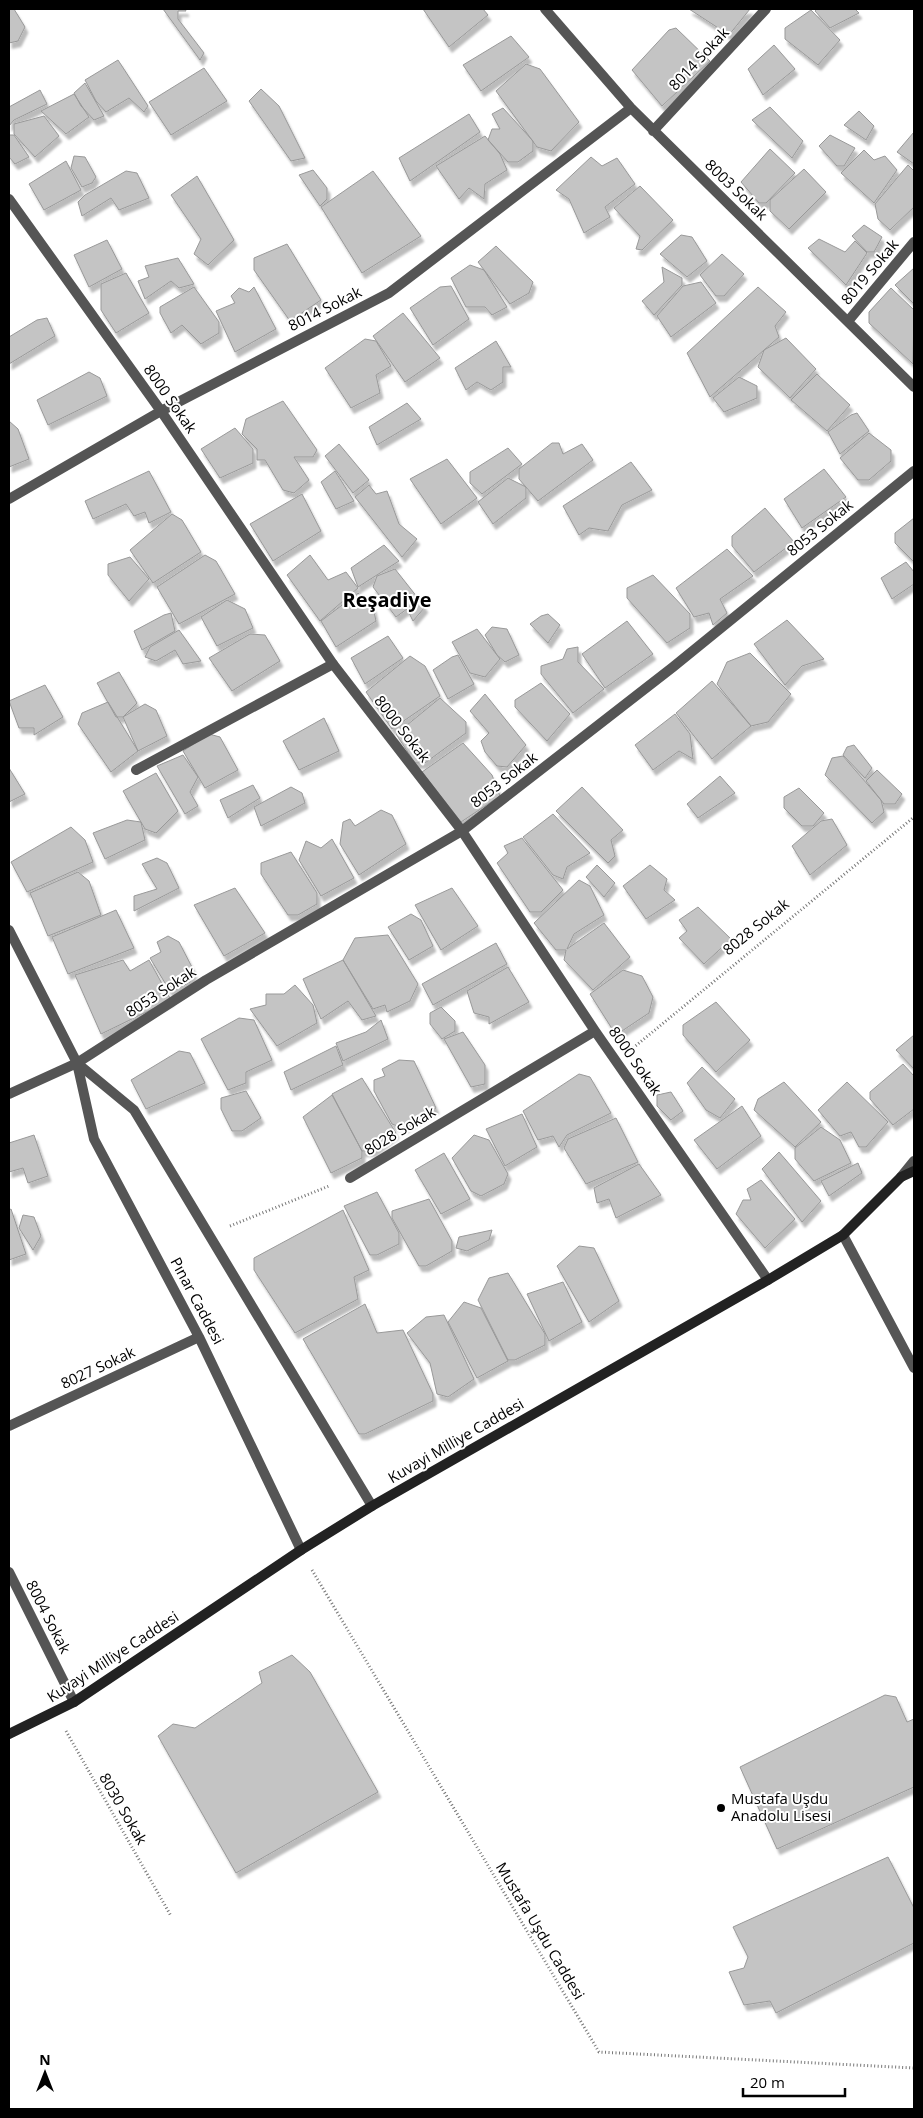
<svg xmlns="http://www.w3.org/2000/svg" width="923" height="2118" viewBox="0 0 923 2118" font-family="'Open Sans',sans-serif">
  <defs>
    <filter id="shadow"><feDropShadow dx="3" dy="5.5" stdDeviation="1" flood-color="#0004"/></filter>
  </defs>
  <rect width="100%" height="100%" fill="#fff"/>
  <path fill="#c4c4c4" stroke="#999" filter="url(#shadow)" d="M9,9H14L25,27L18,41L9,43Z
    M163,9H185L186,11H178V19L204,53L200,60Z
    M423,9H483L488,15L449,47Z
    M689,9H750L729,35Z
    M817,9H855L859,13L830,28L815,11Z
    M811,10L840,40L818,65L785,39V28Z
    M676,28L710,61L662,106L632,70L669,30Z
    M511,36L529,57L481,91L463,65Z
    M774,45L795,69L763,95L748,69Z
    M118,60L148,106L144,112L129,98L106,112L96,101L85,80Z
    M526,64L540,69L579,122L551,151L537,147L496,91Z
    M204,68L227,101L171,135L149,102Z
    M85,83L104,116L94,120L81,106L74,93Z
    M261,89L279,106L305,158L291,161L249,101Z
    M40,90L47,104L14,120L9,126V107Z
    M74,94L89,117L66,134L41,111Z
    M770,107L803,141L792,158L752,120Z
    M503,108L533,141V151L518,162H508L488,140L492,129H500L492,114Z
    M859,111L874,126L866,140L844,125Z
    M469,114L480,132L410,181L399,158Z
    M44,116L59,136L35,157L14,134V124Z
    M914,132V164L897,152Z
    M9,135H14L29,157L15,164L9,157Z
    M830,135L855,148L844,166H837L819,146Z
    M485,136L500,154L507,170L485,184L484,199L469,188L459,199L436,166Z
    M770,149L795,173L766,203H759L741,182Z
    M864,150L874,160L885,156L897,170L874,203L841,173Z
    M74,156L85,157L96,177L92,183L82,187L71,168Z
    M591,157L602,166L617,158L635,184L605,207L610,217L584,233L569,199L556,190Z
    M66,161L81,190L44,210L29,184Z
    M908,165L914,171V207L890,230L878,219L875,204Z
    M804,169L826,192L789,229L770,211V200Z
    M313,170L327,188V199L320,206L299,175Z
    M126,171L137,173L149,198L119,210L111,198L82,216L78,202L85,195Z
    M373,171L421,236L362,273L321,207Z
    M197,176L234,240L208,265L194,254L201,239L171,195Z
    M640,186L673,220L642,250L636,249L640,236L614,208Z
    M864,225L882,237L874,252H867L852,236Z
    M681,235L692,237L707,261L687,277L660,254Z
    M819,239L845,252L855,241L867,253L846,285L808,248Z
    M107,240L122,269L89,287L74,255Z
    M287,244L321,300L290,321L254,270V258Z
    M496,246L533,282L529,293L510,304L478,262Z
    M722,254L744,274L724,296H716L700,275Z
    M178,258L194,284L179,288L171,281L145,299L138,281L149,277L145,266Z
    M470,265L484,270L507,307L492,315L485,307H466L451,278Z
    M662,267L682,278V285L654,315L642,301L664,282Z
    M914,268V304L895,285Z
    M126,273L149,313L116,333L101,310V284Z
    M701,282L716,303L671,337L657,316L683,286Z
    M451,286L469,319L433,345L410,308L440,287Z
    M194,287L219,322V333L201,344L182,325L171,333L160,313V307Z
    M254,287L276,329L235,352L216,311L235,303L231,296L239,288L249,292Z
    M758,287L786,312L775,326L779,337L710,397L687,353Z
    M891,288L914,310L913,364L869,323V312Z
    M403,313L440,358L405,382L373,336Z
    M47,318L55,336L9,364V337L37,320Z
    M786,338L816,369L790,398L758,367L764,350Z
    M365,339L376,341L391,366L376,375L380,393L351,408L325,368Z
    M496,341L511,367H503V382L491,390L477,382L466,390L455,368Z
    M89,372L100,378L107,396L48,425L37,400Z
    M817,374L850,405L827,431L791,400Z
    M739,377L757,386V398L724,412L713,398Z
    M283,401L317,450L313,457H294L309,480L294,493L283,490L265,460H257V449L242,434L246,419Z
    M407,403L421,419L377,445L369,427Z
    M857,413L869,431L840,454L828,432L851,415Z
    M9,421L18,429L29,459L9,467Z
    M235,428L253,449V463L220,478L201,449Z
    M869,433L891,450V461L869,480H858L840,458Z
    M552,443H559L563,454L582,444L593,460L538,501L519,479V469Z
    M339,444L369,480L353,493L325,456Z
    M508,448L522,464L482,494L470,483V472Z
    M447,459L477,498L441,524L410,479Z
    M631,462L652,490L622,505L608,531L589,528L579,535L563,506Z
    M824,469L846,497L802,528L784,499Z
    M149,471L171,512L149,523L145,512L134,516L126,504L93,519L85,501Z
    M335,471L354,501L336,509L321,482Z
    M508,478L526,487V498L493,524L478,502Z
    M369,485L376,494L387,491L399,524L417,539L402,557L355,497Z
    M302,494L321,531L273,561L250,524Z
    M765,508L794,542L754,572L732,546V536Z
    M172,514L182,520L201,552L153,583L130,550Z
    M914,518V562L895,543V533Z
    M384,545L399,561L358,587L351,568Z
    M727,549L753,576L720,599L727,613L713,625L709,613L694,617L676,588Z
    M205,555L216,561L235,594L179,624L157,587Z
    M310,555L328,580L346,572L358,588L320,621L287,575Z
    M130,557L149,579L129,601L108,575V564Z
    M906,562L914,572V584L892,599L881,578Z
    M395,569L425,607L413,621L407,609L396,617L373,587L377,576Z
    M653,575L690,614V628L667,643L627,598V588Z
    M358,593L373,607L376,621L336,647L321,621Z
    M227,600L245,609L253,628L217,646L201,617Z
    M171,613L175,631L142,650L134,631L164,615Z
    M548,614L560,625L548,643L530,624L541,616Z
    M787,620L824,659L802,666L785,685L754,644Z
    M627,621L653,654L605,688L582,654Z
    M492,627L507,629L519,655L505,662L497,655L485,635Z
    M477,629L500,659L485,677L470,673L452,642Z
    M179,630L201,661L183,664L175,650L156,661L145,657L150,647Z
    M250,634L265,635L280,661L232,691L209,658Z
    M388,636L403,658L365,684L351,658Z
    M578,647V662L604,689L573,713L541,674V666L563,659L567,649Z
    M750,653L791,694L768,722L751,726L717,684L727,662Z
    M458,655L474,684L448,699L433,670L452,657Z
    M410,656L425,666L440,696L392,729L366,692Z
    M119,672L137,703L123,717H116L97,683Z
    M712,681L751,726L712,759L676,713Z
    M541,683L570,714L547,741L515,707V700Z
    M45,685L63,717L34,735V728H19L9,701Z
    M485,694L526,745L507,767L497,766L485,752L481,741L489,733L470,711Z
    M440,698L466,722V733L425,763H415L396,734Z
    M108,702L138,751L111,772L78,724L82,713Z
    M145,704L156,710L167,736L138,751L123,717Z
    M675,714L690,734L693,759L679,751L653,770L635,745Z
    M324,718L339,751L299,770L283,741Z
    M209,734L220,737L238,770L205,788L183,751Z
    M463,743L492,775L500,796L461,822L422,772Z
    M854,745L872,768L865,778L843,755L847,747Z
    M183,755L198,777L190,792L198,806L185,814L157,766Z
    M843,756L881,800L884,812L872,823L825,775L832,758Z
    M9,768L25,794L9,802Z
    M877,770L902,794L895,804H884L866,781Z
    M156,773L178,811L156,833L145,829L123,791Z
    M720,776L735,793L698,818L687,804Z
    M253,785L260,798L228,818L220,800Z
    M291,787L302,793L305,803L261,826L254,807Z
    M582,787L623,830L611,840L615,856L608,863L556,811Z
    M799,788L824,813L813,826H802L784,808V797Z
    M381,810L392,815L406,844L359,875L340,844L343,822L350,819L355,826Z
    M553,814L590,853L567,867L563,879L553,875L523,837Z
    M832,819L847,845L810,875L792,846L821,821Z
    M127,820L141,822L145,840L105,859L93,833Z
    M71,827L85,840L93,862L27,892L11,862Z
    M522,838L563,890L541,912H530L497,863L508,853L504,846Z
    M332,839L354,878L321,896L299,860L306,841L321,848Z
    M291,852L317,893V904L298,915H288L261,874V863Z
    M157,858L167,863L179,888L134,911V896L157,889L142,864Z
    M597,865L615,883L604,897L586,877Z
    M650,865L667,879L664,890L675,900L646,919L623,886Z
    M78,872L89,881L101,915L48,936L30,893Z
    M579,880L590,886L604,915L574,934L567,949L604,923L630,957L593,990L564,960L566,950H556L534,923Z
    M235,888L265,933L224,956L194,905Z
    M452,888L478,926L441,950L415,905Z
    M698,907L731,939L704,964L679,938L687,931L679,920Z
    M116,910L134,948L68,974L52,937Z
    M411,914L421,920L433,946L409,960L388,927Z
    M388,935L418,984L410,1001L387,1012L385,1005L373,1009L343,960L355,938Z
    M168,936L179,942L194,971L190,982L171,993L150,958L161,952L157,942Z
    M496,943L507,964L433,1005L422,984Z
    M123,960L130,971L149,960L171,1000L101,1034L75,975Z
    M343,960L376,1016L362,1020L348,1001L321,1019L303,979Z
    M508,967L529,1002L489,1024V1017L474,1013L467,991Z
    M623,970L642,976L653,997L649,1013L616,1035L590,994Z
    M295,985L313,1005L317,1023L277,1046L250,1009L266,1005V994H284Z
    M716,1002L750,1040L716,1072L683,1035V1025Z
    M441,1007L455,1021V1031L442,1039L430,1024V1013Z
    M239,1018L254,1020L272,1060L246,1072V1083L228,1090L201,1039Z
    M381,1020L388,1039L343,1061L336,1043L366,1032Z
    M463,1032L485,1065V1084L471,1087L444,1039Z
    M914,1035V1069L896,1050Z
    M336,1046L343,1065L291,1090L284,1072Z
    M179,1051L190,1053L205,1083L146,1109L131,1080Z
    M399,1060L414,1061L436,1108L403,1128L392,1124L374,1091V1080L385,1076L382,1069Z
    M903,1064L914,1076V1109L893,1125L870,1099V1092Z
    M702,1067L735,1099L720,1118L706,1110L687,1083Z
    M579,1074L590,1077L611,1113L567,1135L559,1147L553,1136L538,1140L523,1111Z
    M362,1078L396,1133L373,1151H362L332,1094Z
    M784,1082L821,1122L795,1147L754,1110L758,1099Z
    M847,1082L888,1122L866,1147H859L851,1132L840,1136L818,1110Z
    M246,1091L261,1118L242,1131H232L221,1109V1098Z
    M671,1092L683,1111L671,1120L657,1106V1095Z
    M332,1095L362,1151V1158L331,1173L303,1117Z
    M742,1106L761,1136L717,1169L694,1140Z
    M522,1114L537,1147L505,1166L486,1129Z
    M616,1118L638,1162L586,1184L564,1148L568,1139Z
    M821,1127L840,1140L851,1163L814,1181L795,1159V1148Z
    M34,1135L48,1176L28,1183L23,1168L9,1172V1143Z
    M474,1135L489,1140L508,1174L504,1184L481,1196L471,1191L452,1158Z
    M779,1152L821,1201L802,1222L762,1169Z
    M444,1153L470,1199L441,1214L415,1170Z
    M858,1163L862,1173L829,1196L821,1181Z
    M639,1164L661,1195L616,1218L609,1199L597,1203L594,1188Z
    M761,1180L795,1219L765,1248L736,1214L743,1200H751L747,1189Z
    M377,1192L399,1233V1244L377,1255H370L344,1206Z
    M429,1199L452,1241V1251L426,1266H419L392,1218V1211Z
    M11,1209L26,1254L9,1260V1210Z
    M343,1210L369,1270L354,1277L358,1299L295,1333L254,1270V1258Z
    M23,1215L34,1217L41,1236L33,1250L19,1228Z
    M492,1230L489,1240L467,1251L456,1248L459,1237Z
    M579,1246L594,1248L619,1301L589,1322L557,1266Z
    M508,1273L545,1334V1345L515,1360H508L478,1300L489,1278Z
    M563,1282L582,1322L549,1341L527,1294Z
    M464,1302L481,1308L508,1361L477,1378L448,1322Z
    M365,1304L377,1333L403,1330L433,1394V1401L365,1434H359L303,1339Z
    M444,1315L474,1379L448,1397L437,1394L430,1363L407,1333L426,1317Z
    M292,1655L310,1672L378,1792L236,1873L158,1736L173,1724L195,1728L262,1683L259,1672Z
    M885,1695L896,1697L907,1722L914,1719V1787L777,1849L740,1767Z
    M888,1857L914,1908V1943L776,2013L770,2001L744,2005L729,1972L744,1968L748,1957L733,1927Z"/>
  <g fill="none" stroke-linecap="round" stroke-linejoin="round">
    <path stroke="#777" stroke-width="3" stroke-dasharray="1 2.5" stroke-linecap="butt" d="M633,1048L914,817
      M230,1226L329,1186
      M312,1570L599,2052L914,2068
      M66,1731L171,1916"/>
    <path stroke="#555" stroke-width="10" d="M136,770L333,664"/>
    <path stroke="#555" stroke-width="10" d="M545,9L631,108L914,387
      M653,131L766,9
      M9,199L161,411L333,664L462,831L595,1031L768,1280
      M849,320L914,242
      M9,499L161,411L389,293L631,108
      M9,930L77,1063L94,1139L199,1337L301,1550
      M77,1063L134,1110L372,1506
      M9,1094L77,1063L206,980L462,831L673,667L914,471
      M901,1177L914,1161
      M350,1178L595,1031
      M843,1235L914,1368
      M9,1426L199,1337
      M9,1572L74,1702"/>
    <path stroke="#222" stroke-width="10" d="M9,1734L74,1702L301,1550L372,1506L768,1280L843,1235L901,1177L914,1171"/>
  </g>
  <circle fill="#000" stroke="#fff" stroke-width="2" cx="721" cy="1808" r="5"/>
  <g text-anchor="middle" stroke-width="4" stroke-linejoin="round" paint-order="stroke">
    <g font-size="15" fill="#000" stroke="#fff">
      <text transform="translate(699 59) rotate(-47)" y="5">8014 Sokak</text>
      <text transform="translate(736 190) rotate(44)" y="5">8003 Sokak</text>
      <text transform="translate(870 272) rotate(-50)" y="5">8019 Sokak</text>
      <text transform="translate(325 309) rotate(-27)" y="5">8014 Sokak</text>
      <text transform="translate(170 399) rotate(55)" y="5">8000 Sokak</text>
      <text transform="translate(820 528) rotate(-39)" y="5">8053 Sokak</text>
      <text transform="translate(402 729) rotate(52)" y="5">8000 Sokak</text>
      <text transform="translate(504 780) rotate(-38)" y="5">8053 Sokak</text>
      <text transform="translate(756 927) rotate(-39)" y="5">8028 Sokak</text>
      <text transform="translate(161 992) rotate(-33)" y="5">8053 Sokak</text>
      <text transform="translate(635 1061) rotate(55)" y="5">8000 Sokak</text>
      <text transform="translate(400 1131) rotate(-31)" y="5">8028 Sokak</text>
      <text transform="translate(197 1301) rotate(62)" y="5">Pınar Caddesi</text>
      <text transform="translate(98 1368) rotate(-25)" y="5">8027 Sokak</text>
      <text transform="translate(456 1441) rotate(-30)" y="5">Kuvayi Milliye Caddesi</text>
      <text transform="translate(48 1617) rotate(63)" y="5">8004 Sokak</text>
      <text transform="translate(113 1657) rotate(-33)" y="5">Kuvayi Milliye Caddesi</text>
      <text transform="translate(123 1809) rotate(60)" y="5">8030 Sokak</text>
      <text transform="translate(540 1931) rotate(59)" y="5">Mustafa Uşdu Caddesi</text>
    </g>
    <g font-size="15" fill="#000" stroke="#fff" text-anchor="start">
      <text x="731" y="1804">Mustafa Uşdu<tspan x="731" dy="17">Anadolu Lisesi</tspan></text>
    </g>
    <g font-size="20" font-weight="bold" fill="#000" stroke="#fff">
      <text x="387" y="607">Reşadiye</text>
    </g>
  </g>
  <rect width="923" height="2118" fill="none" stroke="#000000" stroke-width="20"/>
  <g transform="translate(45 2073)" stroke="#ffffff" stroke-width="4" paint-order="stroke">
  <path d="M0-4L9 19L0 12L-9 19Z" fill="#000000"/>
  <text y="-8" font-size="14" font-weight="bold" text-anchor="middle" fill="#000000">N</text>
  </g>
  <path d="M743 2088v8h102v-8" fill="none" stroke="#000000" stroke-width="2.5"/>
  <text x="750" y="2088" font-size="15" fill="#000000" stroke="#ffffff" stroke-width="4" paint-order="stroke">20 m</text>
</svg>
